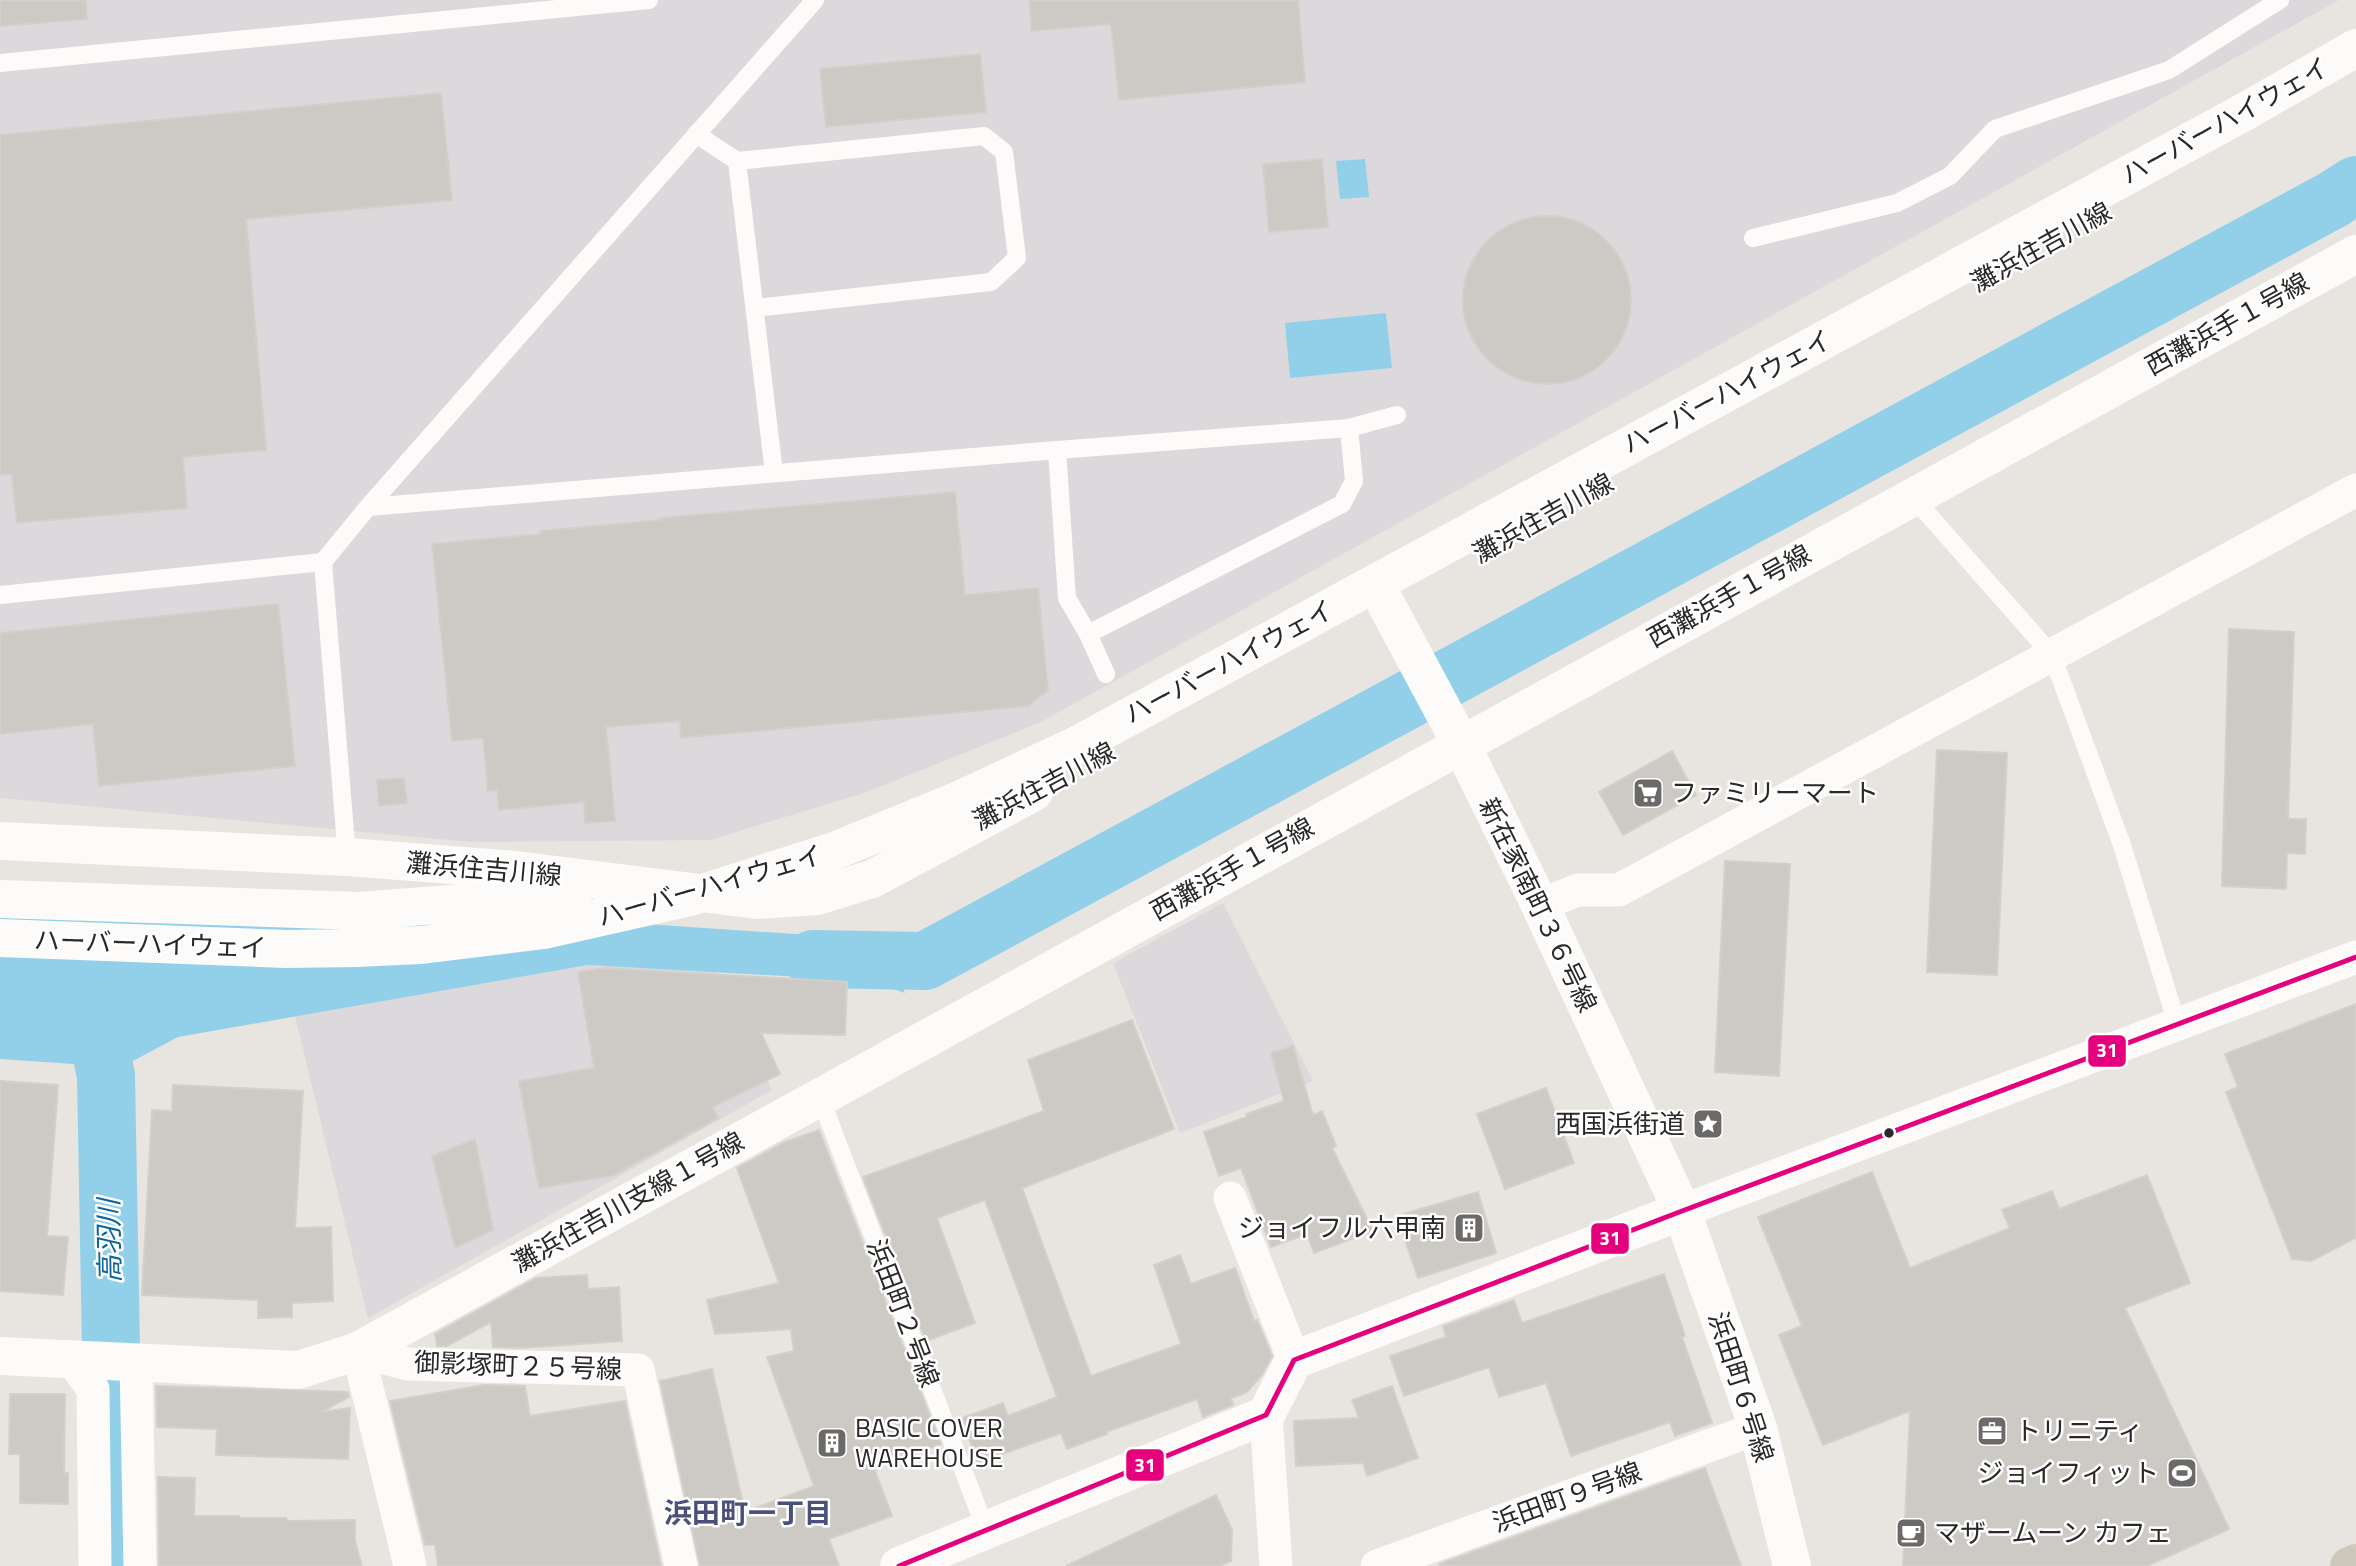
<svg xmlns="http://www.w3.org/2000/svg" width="2356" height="1566" viewBox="0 0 2356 1566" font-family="'Titillium Web','Noto Sans JP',sans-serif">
  <rect width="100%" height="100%" fill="#e8e4df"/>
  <path fill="#dbd9db" d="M0,0H2339L1039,723L867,792L710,840L471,842L0,798Z
    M1223,903L1313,1081L1180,1133L1113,963Z
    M588,965L716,972L772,1090L368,1318L295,1016Z"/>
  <path fill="#92d0ea" d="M1365,159L1369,197L1340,199L1336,161Z
    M1386,313L1392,368L1290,378L1285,323Z
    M0,881L886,940L905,993L870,981L588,965L178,1037L116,1070L88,1065L0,1059Z"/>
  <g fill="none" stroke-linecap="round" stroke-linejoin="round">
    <path stroke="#92d0ea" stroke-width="58" d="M813,959L925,961L2334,199L2356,185
      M93,1011L106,1076L115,1566"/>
  </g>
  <path fill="#cdcac6" stroke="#d3d0cb" stroke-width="2" d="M0,0H86L87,19L0,26Z
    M1029,0H1298L1305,82L1119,100L1111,24L1032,31Z
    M980,54L986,112L826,127L820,69Z
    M441,93L452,200L246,219L266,450L183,457L187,508L17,523L12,474L0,475V135Z
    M1322,159L1328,227L1269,232L1263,164Z
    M1463 300a84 84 0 1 1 168 0a84 84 0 1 1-168 0Z
    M955,492L965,595L1038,588L1048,690L1028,706L681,738L680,721L606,727L615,821L585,823L584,802L499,810L497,790L488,791L483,738L452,741L432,544L540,534V531L661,520L660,518Z
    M278,604L295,766L99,786L93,724L0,734V633Z
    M2229,629L2294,632L2288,819H2306L2305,854L2287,853L2286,889L2222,886Z
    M1937,750L2007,753L1997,975L1927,972Z
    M1672,751L1696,795L1623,835L1599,792Z
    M404,778L407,803L379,806L377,780Z
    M1725,861L1790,864L1779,1076L1715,1072Z
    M604,968L847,982L845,1035L761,1033L780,1074L712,1107L718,1118L614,1175L539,1188L519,1081L594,1068L578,972Z
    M2356,1004V1238L2311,1261L2292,1259L2226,1092L2238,1087L2225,1054Z
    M1132,1020L1174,1129L1022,1188L1091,1376L1181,1344L1154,1265L1180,1255L1191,1284L1235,1268L1254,1321L1257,1320L1272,1356L1262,1375L1246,1393L1231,1398L1233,1405L1203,1417L1197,1399L1106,1432L1107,1434L1067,1449L1061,1433L978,1463L962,1418L1003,1403L1008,1416L1057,1397L985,1200L937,1218L975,1323L926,1341L863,1177L1044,1111L1028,1060Z
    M1293,1046L1313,1115L1322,1111L1336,1146L1332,1148L1373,1231L1314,1253L1307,1234L1271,1247L1241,1168L1219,1176L1204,1132L1247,1117L1246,1114L1284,1101L1271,1053Z
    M0,1081L58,1085L47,1236L68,1237L63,1295L0,1291Z
    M173,1085L303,1091L295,1228L331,1227L333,1301L292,1303V1317L258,1318V1300L142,1295L152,1110L172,1111Z
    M1546,1088L1574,1163L1505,1189L1477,1114Z
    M819,1130L941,1444L874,1468L892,1516L829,1539L839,1566H700L660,1381L712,1369L745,1512L814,1486L767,1357L794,1351L791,1329L715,1334L707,1300L779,1283L737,1168L783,1143Z
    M475,1139L493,1230L455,1248L432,1156Z
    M1872,1172L1910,1268L2010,1228L2002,1210L2052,1191L2059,1209L2147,1175L2190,1283L2125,1308L2229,1529L2147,1566H1903L1910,1411L1823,1445L1779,1335L1802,1326L1758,1217Z
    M1478,1192L1496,1253L1418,1278L1397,1216Z
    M1664,1274L1685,1336L1682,1337L1712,1423L1675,1436L1670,1422L1571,1456L1546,1383L1499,1397L1489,1367L1404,1396L1390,1356L1446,1337L1443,1326L1514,1300L1522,1323Z
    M587,1275L588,1289L619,1287L622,1341L521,1348L493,1347L491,1322L447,1346H437L435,1334L536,1278Z
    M484,1385L525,1386L530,1416L625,1401L661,1566H438L435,1544L425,1545L390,1401Z
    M156,1386L348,1392L349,1397L321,1412L350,1408L348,1459L216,1455L217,1429L157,1427Z
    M1392,1386L1418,1458L1367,1476L1363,1463L1296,1466L1294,1421L1359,1418L1352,1400Z
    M10,1394H65L64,1473H68V1504L20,1503V1454H9Z
    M1705,1468L1741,1566H1440L1439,1564Z
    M158,1477L195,1478L194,1516H239V1518H286L287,1521L355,1520V1541L362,1566H159Z
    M1216,1495L1232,1530L1231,1561L1219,1566H1066Z"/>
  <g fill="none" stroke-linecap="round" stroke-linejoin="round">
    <path stroke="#fcfbfa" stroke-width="18" d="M0,63L649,0
      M696,134L737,161L984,136L1004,152L1017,258L991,282L755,308
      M737,161L774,473
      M1753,238L1897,203L1950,176L1995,129L2169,70L2280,0
      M1057,450L1067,598L1088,634L1106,674
      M1912,496L2052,655L2122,845L2177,1024
      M368,507L1057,450L1349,428L1397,415
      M0,595L323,562
      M1088,634L1342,504L1354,481L1349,428
      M347,857L323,562L368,507L815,0
      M820,1097L986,1530"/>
    <path stroke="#fcfbfa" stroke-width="33" d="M1540,905L1578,890H1619L2356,490
      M1230,1198L1294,1360
      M1682,1211L2356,957
      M71,1359L93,1389L95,1566
      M136,1362L140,1566
      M1266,1415L1276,1566
      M410,1566L358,1351L408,1364L638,1370L681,1566
      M1377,1566L1758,1428"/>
    <path stroke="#fcfbfa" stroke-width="38" d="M1386,604L1461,744L1540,905L1682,1211L1758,1428L1792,1566
      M0,841L347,857L516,870L757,900L817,896L872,879L1034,792
      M0,899L359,911L515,899L574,891
      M0,938L286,949L355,948L421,945L544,930L690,897L834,851L959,800L1077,745L2246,111L2356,48
      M0,1356L298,1370L358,1351L2356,254
      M899,1566L1266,1415L1294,1360L1682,1211"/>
    <path stroke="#cec7bb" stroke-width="38" d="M2349,1566L2356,1563"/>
    <g stroke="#fff" stroke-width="10">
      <path id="bus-1" d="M899,1566L1266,1415L1294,1360L1682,1211L2356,957"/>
    </g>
    <use href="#bus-1" stroke="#e5007d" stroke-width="5"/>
  </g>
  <defs>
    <g id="supermarket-square" transform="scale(1.575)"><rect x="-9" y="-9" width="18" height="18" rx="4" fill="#6c6a69" stroke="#fff"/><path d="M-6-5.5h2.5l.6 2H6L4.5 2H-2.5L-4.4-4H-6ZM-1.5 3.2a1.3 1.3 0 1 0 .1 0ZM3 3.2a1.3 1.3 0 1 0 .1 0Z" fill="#fff"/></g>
    <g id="sight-square" transform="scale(1.575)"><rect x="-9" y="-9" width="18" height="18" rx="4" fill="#6c6a69" stroke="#fff"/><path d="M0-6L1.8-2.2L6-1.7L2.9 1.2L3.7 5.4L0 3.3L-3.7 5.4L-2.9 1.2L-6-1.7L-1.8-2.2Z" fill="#fff"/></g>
    <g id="building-square" transform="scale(1.575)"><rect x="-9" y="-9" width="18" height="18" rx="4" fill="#6c6a69" stroke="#fff"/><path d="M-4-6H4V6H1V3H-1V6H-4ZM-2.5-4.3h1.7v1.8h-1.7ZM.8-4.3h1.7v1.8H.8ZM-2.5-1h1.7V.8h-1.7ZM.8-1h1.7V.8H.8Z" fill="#fff"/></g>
    <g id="office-square" transform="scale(1.575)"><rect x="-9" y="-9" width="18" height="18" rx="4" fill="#6c6a69" stroke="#fff"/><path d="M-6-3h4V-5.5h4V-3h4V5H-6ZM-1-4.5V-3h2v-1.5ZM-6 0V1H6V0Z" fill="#fff"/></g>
    <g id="stadium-square" transform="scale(1.575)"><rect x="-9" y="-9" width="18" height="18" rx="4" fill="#6c6a69" stroke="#fff"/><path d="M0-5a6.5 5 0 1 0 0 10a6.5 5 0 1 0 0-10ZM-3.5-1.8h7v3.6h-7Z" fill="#fff"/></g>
    <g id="cafe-square" transform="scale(1.575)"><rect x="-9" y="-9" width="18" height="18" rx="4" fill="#6c6a69" stroke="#fff"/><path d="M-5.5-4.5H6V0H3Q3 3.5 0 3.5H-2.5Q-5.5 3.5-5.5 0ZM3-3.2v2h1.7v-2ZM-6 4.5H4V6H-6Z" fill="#fff"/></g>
  </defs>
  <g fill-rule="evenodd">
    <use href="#supermarket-square" x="1648" y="793"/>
    <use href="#sight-square" x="1708" y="1124"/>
    <use href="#building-square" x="1469" y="1228"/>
    <use href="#office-square" x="1992" y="1431"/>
    <use href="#building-square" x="832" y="1443"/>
    <use href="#stadium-square" x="2182" y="1473"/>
    <use href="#cafe-square" x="1911" y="1533"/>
  </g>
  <circle fill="#292929" stroke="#fff" stroke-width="2.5" cx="1889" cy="1133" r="6"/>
  <g text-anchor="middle" stroke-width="5" stroke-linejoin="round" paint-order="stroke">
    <g font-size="26" fill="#292929" stroke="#fff">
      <text transform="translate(2225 121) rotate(-29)" y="9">ハーバーハイウェイ</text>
      <text transform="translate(2041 247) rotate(-29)" y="9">灘浜住吉川線</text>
      <text transform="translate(2227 324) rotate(-29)" y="9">西灘浜手１号線</text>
      <text transform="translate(1727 392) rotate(-28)" y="9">ハーバーハイウェイ</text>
      <text transform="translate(1543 518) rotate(-29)" y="9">灘浜住吉川線</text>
      <text transform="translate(1729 596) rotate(-29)" y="9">西灘浜手１号線</text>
      <text transform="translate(1229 662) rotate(-28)" y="9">ハーバーハイウェイ</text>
      <text transform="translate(1044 786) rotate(-28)" y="9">灘浜住吉川線</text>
      <text transform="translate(484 869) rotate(5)" y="9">灘浜住吉川線</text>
      <text transform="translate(1232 869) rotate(-29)" y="9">西灘浜手１号線</text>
      <text transform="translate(710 886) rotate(-16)" y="9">ハーバーハイウェイ</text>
      <text transform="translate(1538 905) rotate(64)" y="9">新在家南町３６号線</text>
      <text transform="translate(150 944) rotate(2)" y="9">ハーバーハイウェイ</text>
      <text transform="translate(628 1202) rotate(-29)" y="9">灘浜住吉川支線１号線</text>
      <text transform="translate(903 1313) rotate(69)" y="9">浜田町２号線</text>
      <text transform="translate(518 1366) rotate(2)" y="9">御影塚町２５号線</text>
      <text transform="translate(1741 1387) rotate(72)" y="9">浜田町６号線</text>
      <text transform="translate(1567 1497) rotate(-20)" y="9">浜田町９号線</text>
    </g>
    <g font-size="26" fill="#292929" stroke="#fff" text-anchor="start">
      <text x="1671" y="802">ファミリーマート</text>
      <text x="1685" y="1133" text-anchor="end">西国浜街道</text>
      <text x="1446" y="1237" text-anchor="end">ジョイフル六甲南</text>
      <text x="855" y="1437">BASIC COVER<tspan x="855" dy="30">WAREHOUSE</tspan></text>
      <text x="2015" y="1440">トリニティ</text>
      <text x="2159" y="1482" text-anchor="end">ジョイフィット</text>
      <text x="1934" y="1542">マザームーン カフェ</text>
    </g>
    <g font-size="28" font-style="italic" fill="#0d639a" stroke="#fff">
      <text transform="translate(109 1241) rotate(-91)" y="10">高羽川</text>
    </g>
    <g font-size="28" font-weight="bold" fill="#4a507a" stroke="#fff">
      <text x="748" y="1523">浜田町一丁目</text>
    </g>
  </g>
  <g stroke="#fff" stroke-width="2.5">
    <rect x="2087" y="1034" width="40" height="34" rx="7" fill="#e5007d"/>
    <rect x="1590" y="1222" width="40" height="33" rx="7" fill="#e5007d"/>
    <rect x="1125" y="1448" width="40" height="34" rx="7" fill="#e5007d"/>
  </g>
  <g font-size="19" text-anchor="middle" font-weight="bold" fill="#fff">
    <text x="2107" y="1057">31</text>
    <text x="1610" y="1245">31</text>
    <text x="1145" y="1472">31</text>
  </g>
</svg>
